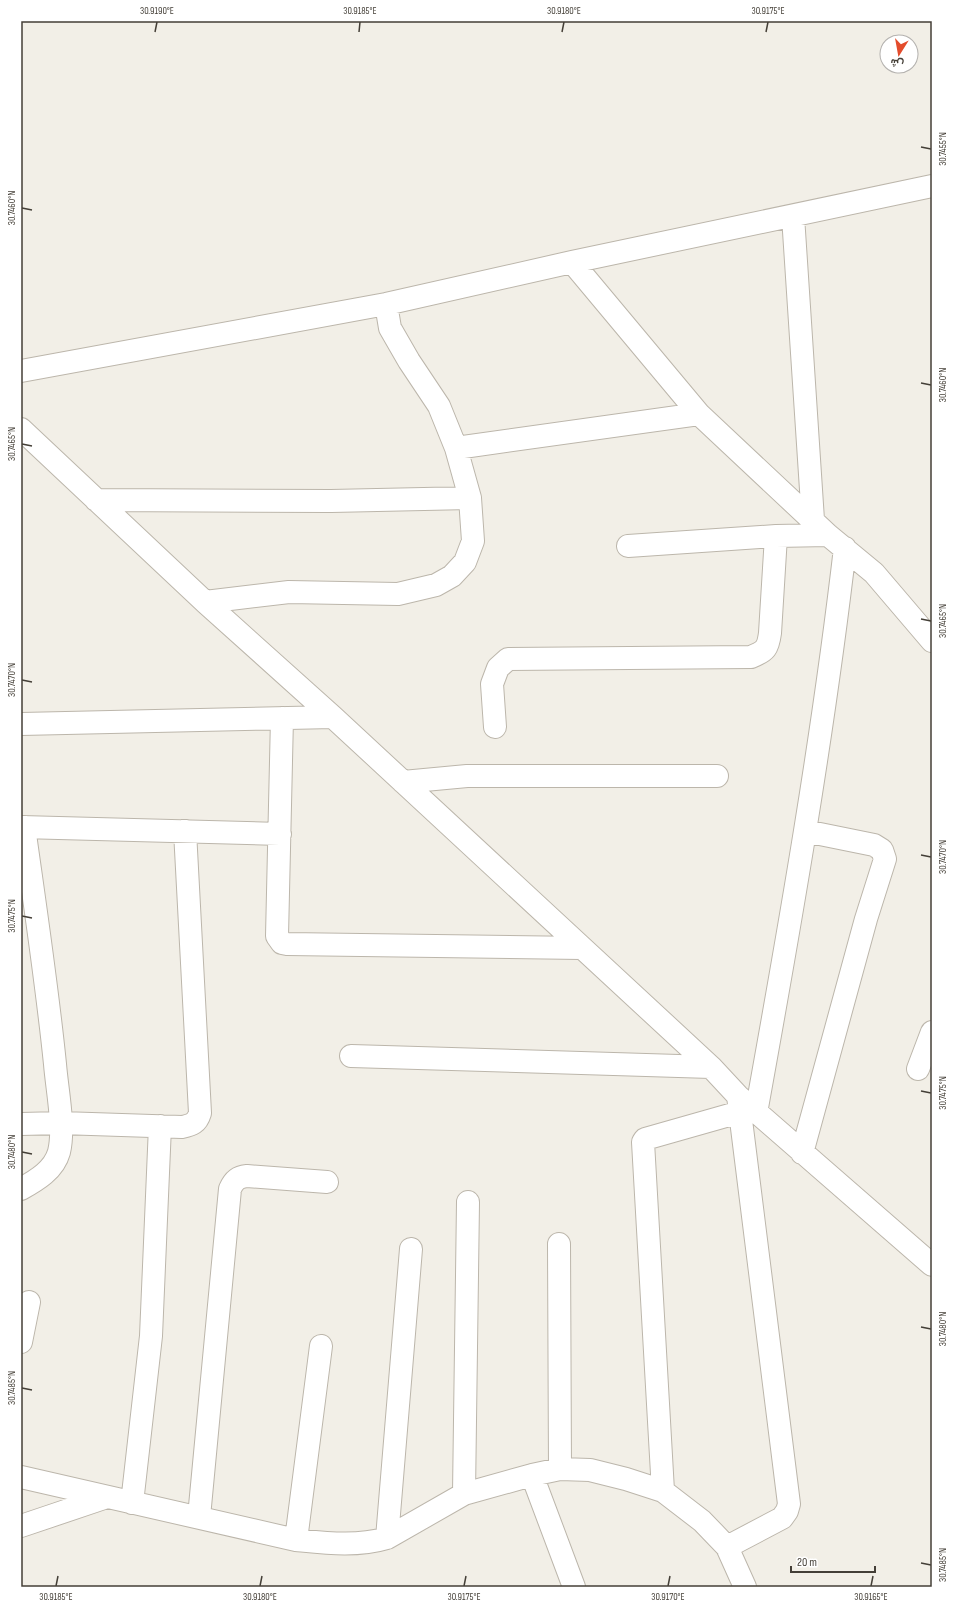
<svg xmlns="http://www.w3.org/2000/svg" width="953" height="1608" viewBox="0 0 953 1608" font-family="'Sofia Sans Condensed',Vazirmatn,sans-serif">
  <rect width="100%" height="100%" fill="#f2efe7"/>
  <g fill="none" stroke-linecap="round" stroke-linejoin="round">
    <g stroke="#bcb6ab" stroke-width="24">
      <path id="minor" d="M793,216L813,520
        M572,262L699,414L828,535L874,573L932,641
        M21,371L386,304L572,262L932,186
        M21,429L205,602L333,717L711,1067L738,1096L932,1265
        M456,448L699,414
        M96,500L331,501L470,498
        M628,546L776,536L828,535
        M205,602L289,592L398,594L436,585L452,576L465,562L473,541L470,498L456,448L439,406L409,361L390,328L386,304
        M282,718L277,936L282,943L287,944L582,948
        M21,724L333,717
        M495,727L492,684L498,668L508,659L751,657C766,651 768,648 770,633L776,536
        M403,782L467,776H717
        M21,827L280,834
        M351,1056L711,1067
        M918,1069L932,1032
        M756,1113C790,925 823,737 845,548
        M21,1124L61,1123L182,1127C192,1125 197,1123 200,1113L185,831
        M802,1153L866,919L885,859L882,850L874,845L805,831
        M21,1189C37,1180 54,1170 59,1152C65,1127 57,1090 55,1064C47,985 35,906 24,827
        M559,1244L560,1469
        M21,1342L29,1302
        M532,1475L574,1587
        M21,1477L296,1540C326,1543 357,1547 387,1538L464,1494L532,1475L560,1469L590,1470L626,1479L663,1491L702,1521L727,1547L745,1587
        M663,1491L643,1142L645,1139L740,1112
        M464,1494L468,1202
        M132,1503L151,1336L160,1126
        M199,1517L230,1189C234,1180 238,1177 247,1176L327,1182
        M21,1526L107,1497
        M387,1538L411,1249
        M296,1540L321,1346
        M727,1547L782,1518L787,1511L789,1504L738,1096"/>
    </g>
    <use href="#minor" stroke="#fff" stroke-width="22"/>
  </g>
  <path fill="none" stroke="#443f37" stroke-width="1.5" d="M155,32L157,22M359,32L360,22M562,32L564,22M766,32L768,22M921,147L931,149M22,208L32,210M921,383L931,385M22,444L32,446M921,619L931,621M22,680L32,682M921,855L931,857M22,916L32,918M921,1091L931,1093M22,1152L32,1154M921,1327L931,1329M22,1388L32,1390M921,1563L931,1565M56,1586L58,1576M260,1586L262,1576M464,1586L466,1576M668,1586L670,1576M871,1586L873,1576"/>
  <rect width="953" height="1608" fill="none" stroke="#ffffff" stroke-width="44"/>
  <g transform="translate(899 54) rotate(191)"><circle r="19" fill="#ffffff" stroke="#b4b2af"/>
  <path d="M0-3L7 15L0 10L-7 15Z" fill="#e34c2c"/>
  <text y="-6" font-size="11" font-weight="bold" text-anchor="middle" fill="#443f37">ش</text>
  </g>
  <path d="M791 1566v6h84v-6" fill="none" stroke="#443f37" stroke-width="2"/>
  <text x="797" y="1566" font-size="12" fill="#443f37" stroke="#ffffff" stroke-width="3" paint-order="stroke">20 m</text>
  <rect x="22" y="22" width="909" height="1564" fill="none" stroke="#443f37" stroke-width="1.5"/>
  <g font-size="10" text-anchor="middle" fill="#443f37">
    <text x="157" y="14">30.9190°E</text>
    <text x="360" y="14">30.9185°E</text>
    <text x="564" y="14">30.9180°E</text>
    <text x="768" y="14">30.9175°E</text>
    <text transform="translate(942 149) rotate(-90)" y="4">30.7455°N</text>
    <text transform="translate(11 208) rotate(-90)" y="4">30.7460°N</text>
    <text transform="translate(942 385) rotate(-90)" y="4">30.7460°N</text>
    <text transform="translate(11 444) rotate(-90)" y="4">30.7465°N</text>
    <text transform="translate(942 621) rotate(-90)" y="4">30.7465°N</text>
    <text transform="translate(11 680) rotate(-90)" y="4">30.7470°N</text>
    <text transform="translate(942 857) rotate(-90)" y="4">30.7470°N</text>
    <text transform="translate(11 916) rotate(-90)" y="4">30.7475°N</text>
    <text transform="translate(942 1093) rotate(-90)" y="4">30.7475°N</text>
    <text transform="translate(11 1152) rotate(-90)" y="4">30.7480°N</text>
    <text transform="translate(942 1329) rotate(-90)" y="4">30.7480°N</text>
    <text transform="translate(11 1388) rotate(-90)" y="4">30.7485°N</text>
    <text transform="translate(942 1565) rotate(-90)" y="4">30.7485°N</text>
    <text x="56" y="1600">30.9185°E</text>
    <text x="260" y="1600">30.9180°E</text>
    <text x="464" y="1600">30.9175°E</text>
    <text x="668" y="1600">30.9170°E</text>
    <text x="871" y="1600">30.9165°E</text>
  </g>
</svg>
